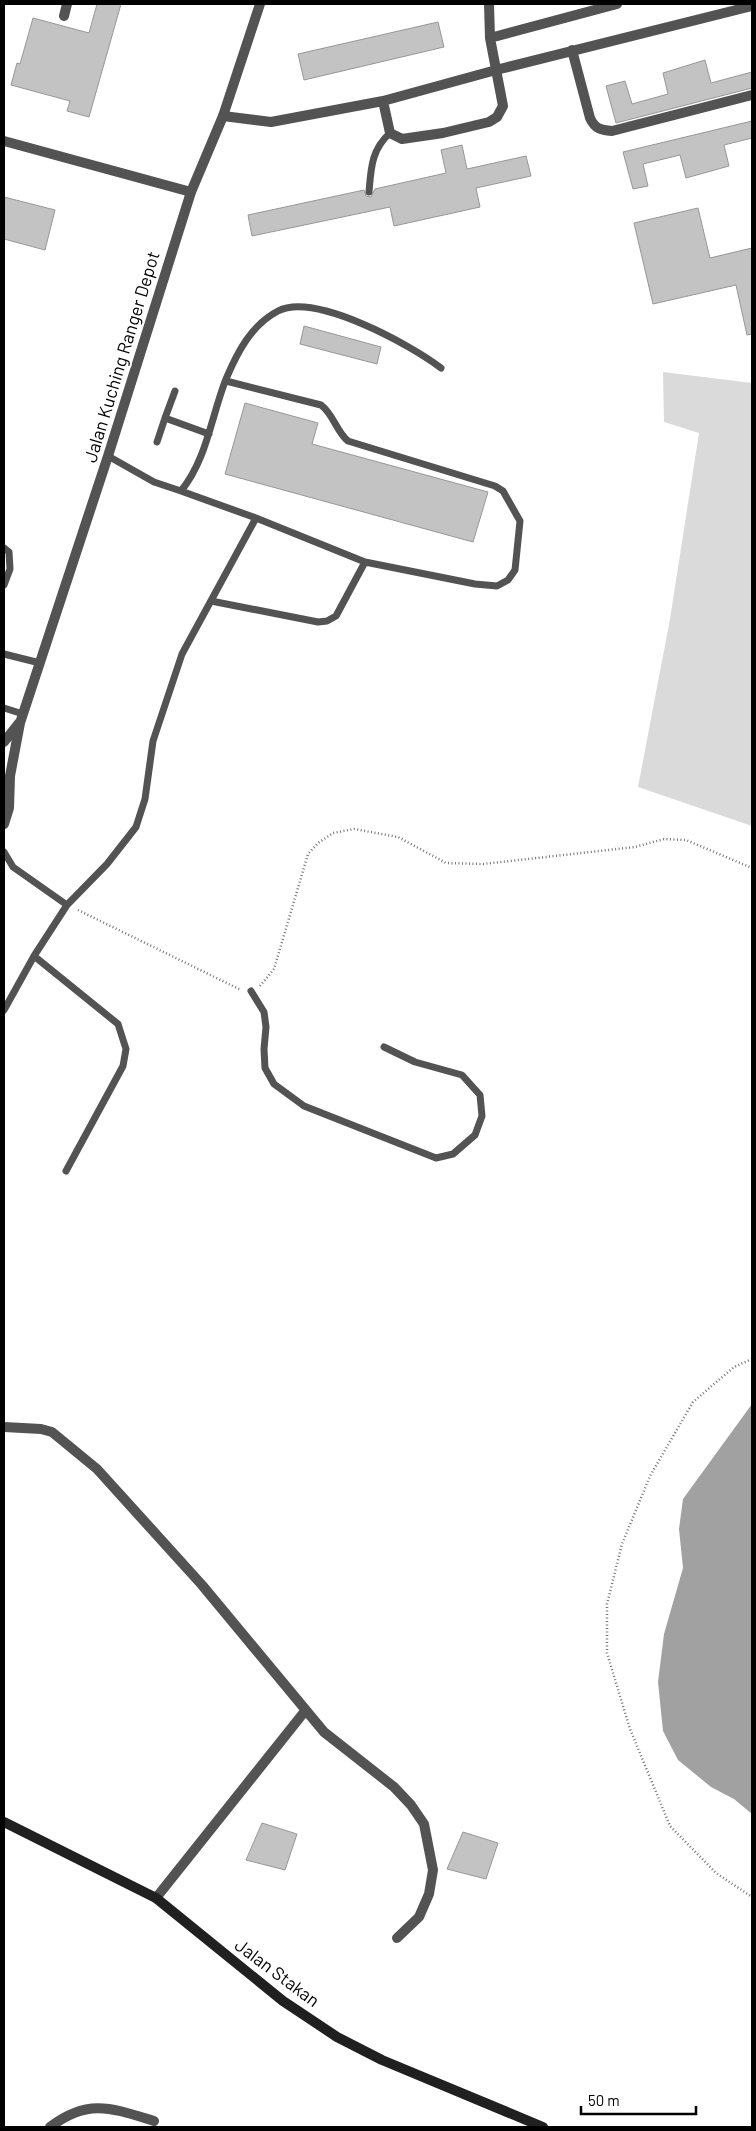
<svg xmlns="http://www.w3.org/2000/svg" width="756" height="2131" viewBox="0 0 756 2131" font-family="Barlow,sans-serif">
  <rect width="100%" height="100%" fill="#fff"/>
  <path fill="#dadada" d="M663,372L752,383V826L638,787L670,619L699,433L664,422Z"/>
  <path fill="#a1a1a1" d="M752,1404V1814L734,1799L711,1787L678,1760L663,1731L658,1682L664,1634L683,1568L679,1529L683,1499Z"/>
  <path fill="#c3c3c3" stroke="#979797" d="M97,4H121L89,117L67,111L70,101L11,85L17,63L20,64L33,18L89,33Z
    M438,22L444,47L304,80L298,54Z
    M705,60L711,83L752,72V88L616,123L606,86L625,81L632,104L668,94L663,73Z
    M752,121V138L724,145L729,166L686,178L680,155L643,164L648,186L633,189L623,152Z
    M462,145L467,169L526,156L531,176L476,188L480,207L394,226L390,207L252,236L248,215L364,190L366,196L371,197L375,189L446,173L441,150Z
    M4,197L55,210L45,250L4,239Z
    M698,208L710,258L752,248V334L747,335L736,285L653,304L634,223Z
    M304,326L381,347L377,364L300,344Z
    M245,403L318,423L312,444L488,492L473,542L225,474Z
    M262,1823L297,1834L285,1870L246,1860Z
    M463,1832L498,1843L486,1879L447,1869Z"/>
  <g fill="none" stroke-linecap="round" stroke-linejoin="round">
    <path stroke="#757575" stroke-width="2.5" stroke-dasharray="1 2.5" stroke-linecap="butt" d="M78,910L241,990
      M260,986L274,969L308,854L318,843L333,833L354,829L398,837L446,863L483,864L635,847L664,839L686,840L752,868
      M752,1359L734,1367L693,1402L650,1476L622,1544L607,1604V1653L630,1729L670,1826L716,1873L752,1897"/>
    <path stroke="#535353" stroke-width="7" d="M369,192C371,169 371,150 390,133
      M175,391L165,418L209,434
      M157,442L165,418
      M108,456L154,482L181,491C207,459 211,417 226,379C237,353 251,325 278,311C315,292 411,345 441,368
      M181,491L256,518L365,562L475,584L497,586L508,580L515,570L520,521L503,491L495,486L348,441C336,431 334,415 321,405L226,381
      M4,548L9,552L10,569L4,585
      M211,601L318,622L327,621L336,616L365,562
      M4,654L40,663
      M4,708L23,714
      M4,852L13,867L67,905L34,956L4,1010
      M67,905L107,864L136,827L145,799L153,741L182,654L256,518
      M34,956L118,1024L126,1049L123,1066L66,1171
      M251,991L264,1012L266,1027L264,1049L265,1068L274,1084L304,1106L436,1158L453,1154L475,1135L482,1116L480,1095L462,1075L415,1062L384,1047"/>
    <path stroke="#535353" stroke-width="10" d="M64,16L67,4
      M490,38L617,4
      M572,50L590,118C595,129 601,130 612,131L752,95
      M383,101L390,133L402,139L443,133L489,122L497,117L503,106L490,38L489,4
      M223,116L271,122L383,101L496,70L752,6
      M4,141L191,192
      M4,1427L41,1429L52,1432L97,1469L202,1585L324,1732L394,1787L411,1805L424,1824L433,1870L429,1894L419,1917L397,1938
      M156,1898L305,1711
      M50,2127C88,2098 112,2108 154,2121"/>
    <path stroke="#535353" stroke-width="10" d="M4,742L19,723
      M9,808L10,776L20,723L108,456L191,192L223,116L260,4
      M4,824L9,808L8,803"/>
    <path stroke="#202020" stroke-width="10" d="M4,1822L156,1898L283,2001L337,2037L382,2060L543,2127"/>
  </g>
  <g text-anchor="middle" stroke-width="4" stroke-linejoin="round" paint-order="stroke">
    <g font-size="18" fill="#000" stroke="#fff">
      <text transform="translate(122 357) rotate(-73)" y="6">Jalan Kuching Ranger Depot</text>
      <text transform="translate(277 1973) rotate(37)" y="6">Jalan Stakan</text>
    </g>
  </g>
  <rect width="756" height="2131" fill="none" stroke="#000000" stroke-width="10"/>
  <path d="M581 2106v8h115v-8" fill="none" stroke="#000000" stroke-width="2.5"/>
  <text x="588" y="2106" font-size="15" fill="#000000" stroke="#ffffff" stroke-width="4" paint-order="stroke">50 m</text>
</svg>
